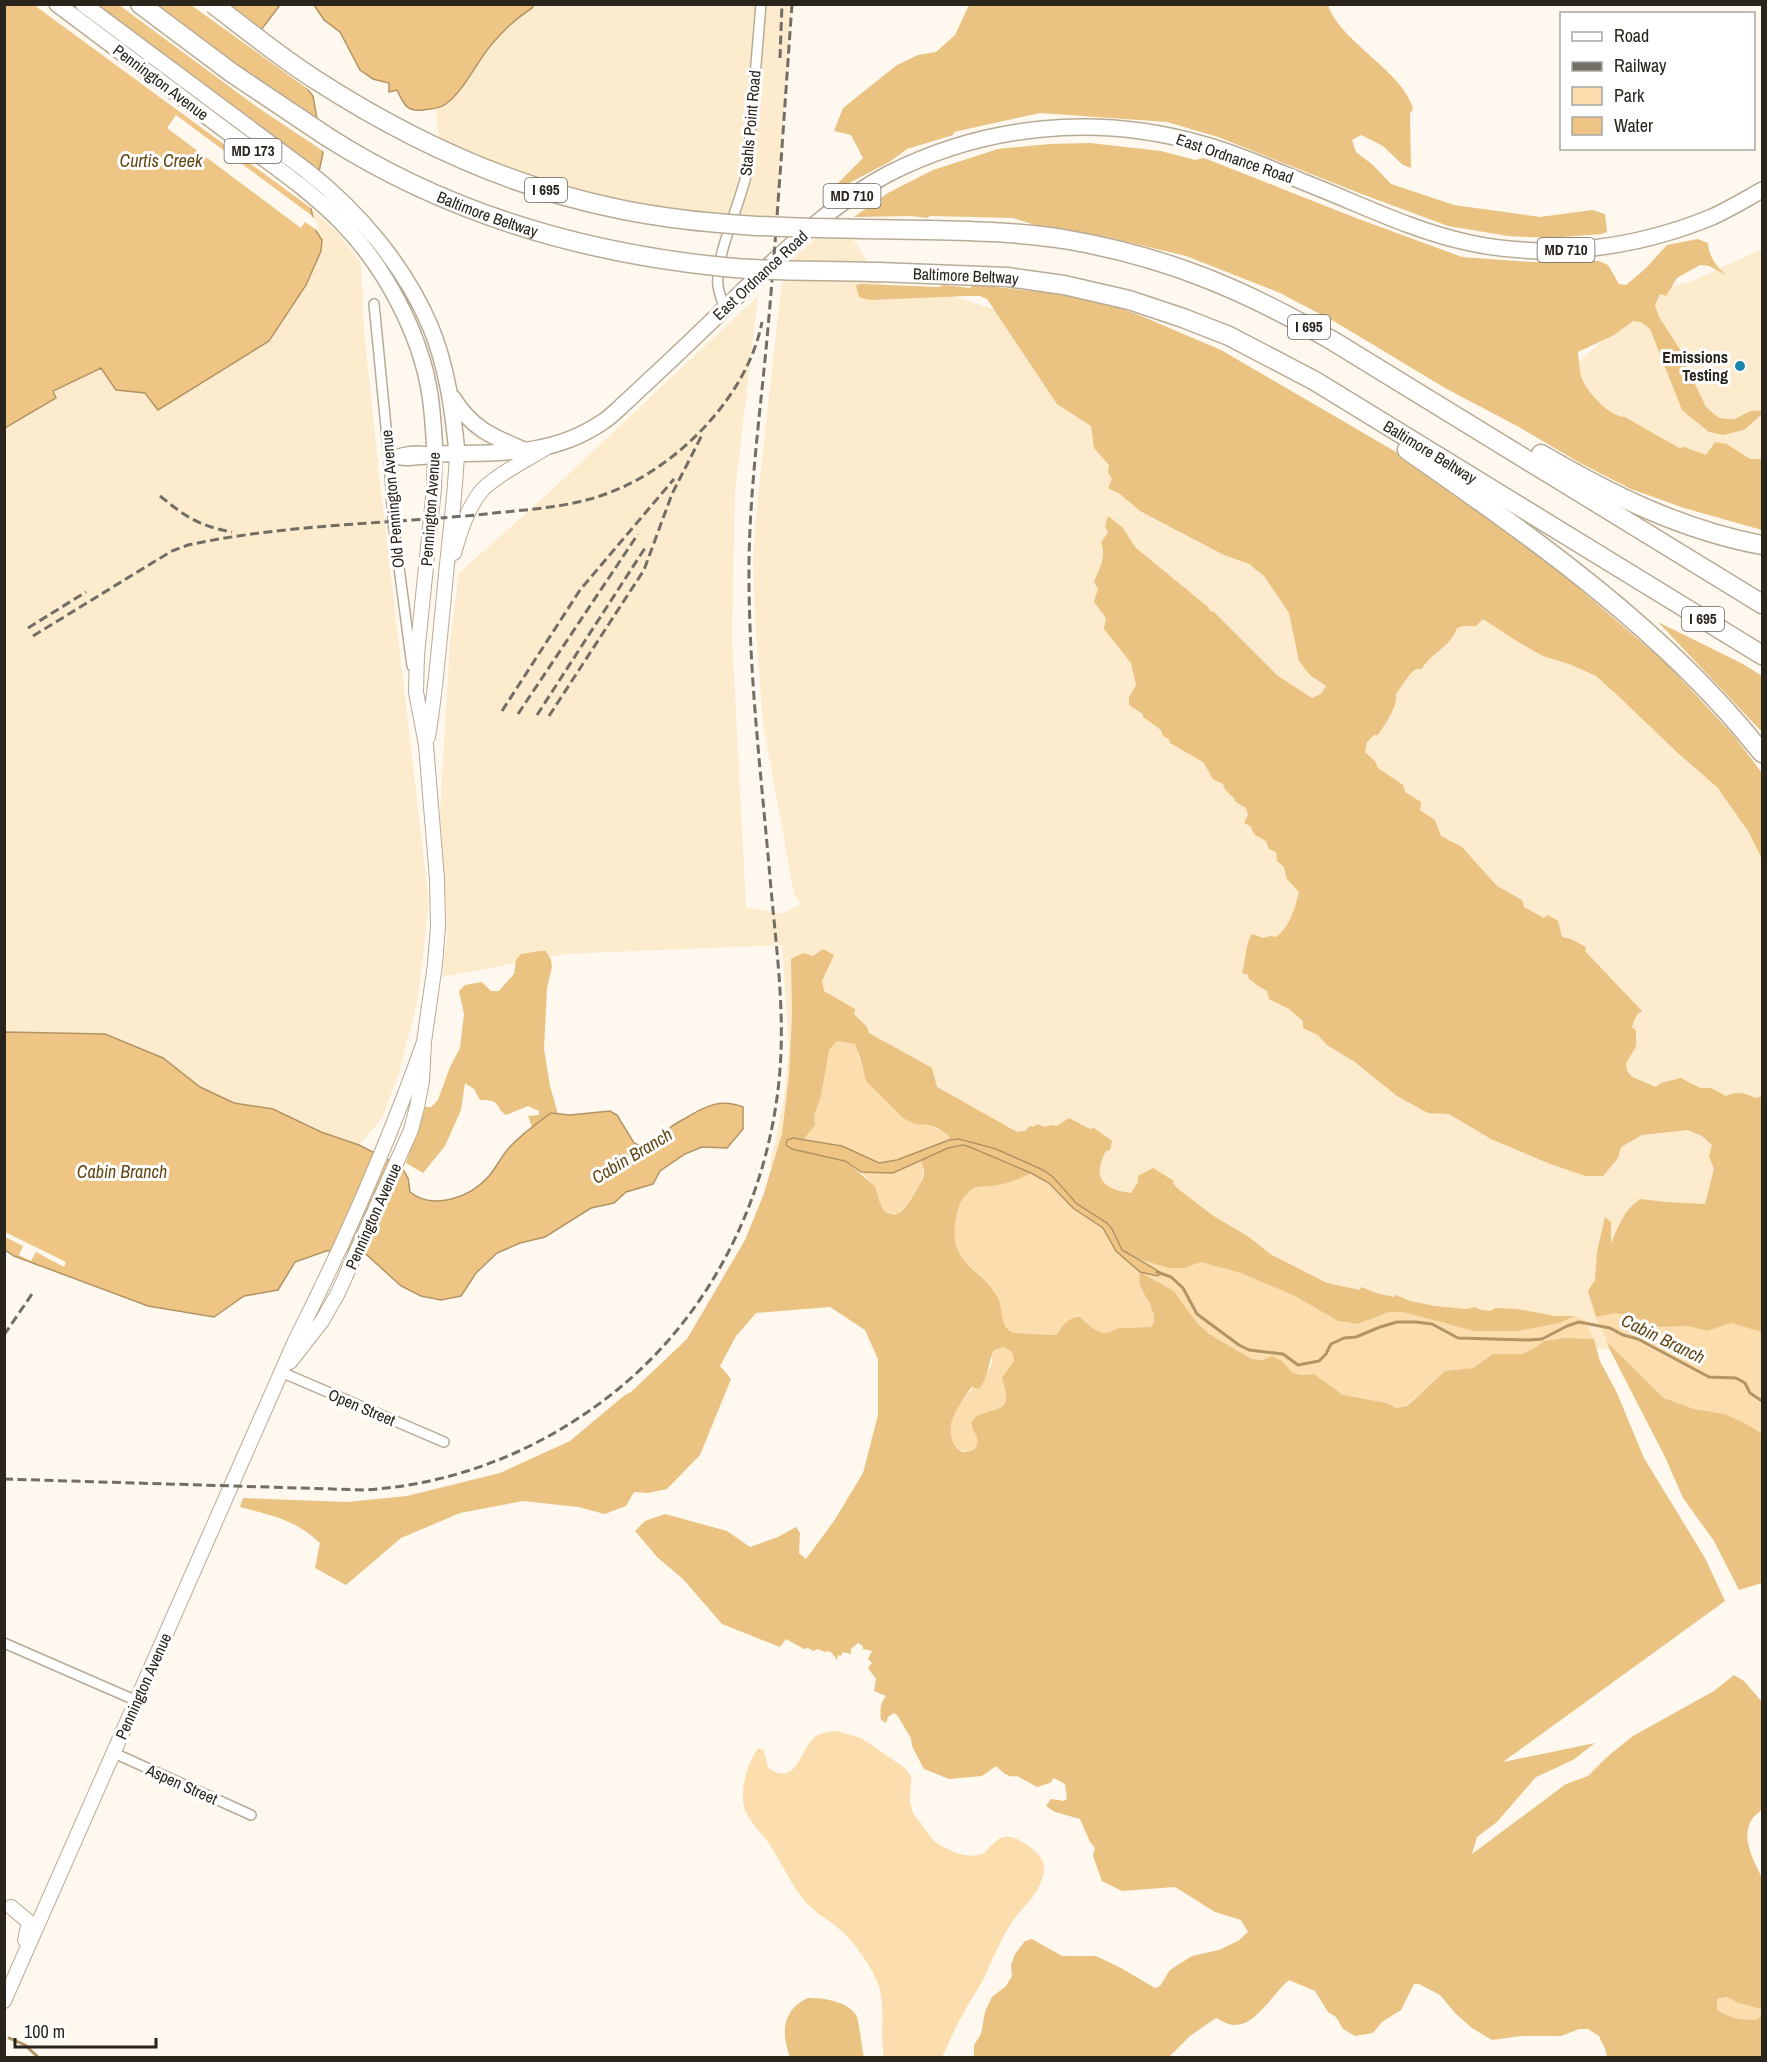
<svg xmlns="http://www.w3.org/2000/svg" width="1767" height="2062" viewBox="0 0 1767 2062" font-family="'Archivo Narrow',sans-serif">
  <rect width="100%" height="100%" fill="#fef8ef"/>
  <path fill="#fdebce" d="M534,5H792L776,221L619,209L440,150L436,109L446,104L464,83L490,46L512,21L532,8Z
    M311,209L337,232L361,263L364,330L377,456L429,903L418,999L399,1073L382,1118L359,1145L321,1132L273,1109L234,1103L200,1087L163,1058L5,1033L4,428L56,398L53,391L101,368L116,390L145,393L158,410L269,341L306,285L322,241L316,231Z
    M839,218L887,291L940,292L1033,322L1615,661L1762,838V1354L1642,1353L1565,1345L1194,1294L879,1171L787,1158L769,1169L784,1099L789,1048L782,945L564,954L442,977L447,934L440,812L450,642L459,573L542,499L758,296L735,492L732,636L746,907L784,914L800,904L794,893L763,724L755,619L753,560L756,515L781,288L793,258Z
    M1762,249V480L1702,464L1549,388L1659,290L1692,281Z"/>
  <path fill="#fcddad" d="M837,1041L855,1044L866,1081L915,1124L930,1125L949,1136V1140L897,1160L878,1163L825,1143L804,1139L815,1125L814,1116L821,1096L829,1050Z
    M921,1161C929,1176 909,1204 898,1214L885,1212L880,1203L875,1186L861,1172L903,1169Z
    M1031,1173L1049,1183L1073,1208L1103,1228L1116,1251L1160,1272L1132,1257L1169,1268H1184L1201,1262L1241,1273L1295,1296L1338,1321L1358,1324L1389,1312H1403L1431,1318L1444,1324L1559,1323L1575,1316L1585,1320L1594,1339L1565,1338L1544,1341L1533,1349L1522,1354H1493L1473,1368L1445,1371L1406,1406L1396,1408L1387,1403L1343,1395L1314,1374L1301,1375L1292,1372L1282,1361L1252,1359L1209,1334L1197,1323L1174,1291L1140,1272L1141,1290L1153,1310L1154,1324L1151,1327L1118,1328C1102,1339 1092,1328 1080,1317L1071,1318L1056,1335C1048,1334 1014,1334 1011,1332C1000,1325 1003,1308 998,1298C981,1265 947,1266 956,1218C958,1211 959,1203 964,1197C966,1195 971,1189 974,1188C979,1186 987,1186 992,1186C1006,1184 1019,1180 1031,1173Z
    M1615,1313L1631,1316L1659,1327L1688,1326L1707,1331L1731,1322L1762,1332V1495L1720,1414L1694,1409L1664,1398L1607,1342L1596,1317Z
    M1004,1347L1012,1352L1014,1361L1003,1378C1009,1407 1008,1406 980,1414L972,1427C977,1437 981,1441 974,1451C965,1452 959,1452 954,1443C940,1418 973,1389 988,1371C997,1361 985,1352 1004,1347Z
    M836,1731L861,1738L905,1768L911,1776L910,1802L913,1813L933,1840L941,1846L956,1853L970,1856L983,1854C994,1844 1000,1831 1017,1839C1027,1844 1044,1854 1044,1868C1043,1891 1024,1905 1012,1922C1001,1939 993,1958 985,1976C978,1990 969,2002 962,2016C954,2029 949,2044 942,2057H884C879,2032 887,2005 877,1981C868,1961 852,1939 836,1926C829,1920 820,1916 814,1910C794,1893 784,1866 770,1845C763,1834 751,1824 746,1812C738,1795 747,1761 759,1748L764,1751L768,1768C797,1787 799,1752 813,1739C819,1732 828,1732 836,1731Z
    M1727,1997L1738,2003L1761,2009V2015L1758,2019C1742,2021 1731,2018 1717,2010V1999Z"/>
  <path fill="#eac281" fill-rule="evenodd" d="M969,5H1328C1338,40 1405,73 1413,109L1410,114L1411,168L1403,165L1383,146L1361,135L1352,140L1356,152L1373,165L1391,184L1454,205L1540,217L1592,210L1605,214L1607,232L1602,234L1549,238L1508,236L1448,226L1359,193L1218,137L1167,122L1040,113L954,132L953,135L907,149L891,161L836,190L833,188L863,158L851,135L834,131L843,108L897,65L918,55L936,52L955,35Z
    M1090,143L1161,151L1195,160L1204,158L1356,218L1462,257L1531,262L1599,261L1608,265L1619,284L1626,285L1645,269L1667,245L1698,239L1708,243C1709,257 1716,266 1726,275L1709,266L1700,265L1677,278L1666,296L1660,294L1655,305L1659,317L1681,351L1688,370L1706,407L1719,418C1723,418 1730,420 1734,419C1744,416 1751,407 1762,412V414L1744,430L1723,435L1709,432L1682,410L1650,329L1641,322L1633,321L1614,335L1578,352C1579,361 1579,373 1583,381C1589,394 1610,417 1625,417L1679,448L1684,447L1706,455L1715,442L1727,444L1750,459H1762V530L1684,508L1631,489L1580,463L1519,427L1445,388L1337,323L1280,293L1186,256L1103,236L1041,227L1013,218L930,216L927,218L911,216L854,217L888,193L933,170L998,149L1050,144Z
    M862,284L938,287L944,285L970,288L972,286H985L1089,297L1139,315L1221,350L1408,459L1546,560L1667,664L1734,736L1762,773V859L1748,831L1717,787L1679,754L1615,693L1596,676L1572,665L1543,656L1515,640L1483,619L1476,626H1463L1457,628C1449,649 1432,651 1422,669H1416L1410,674L1396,694C1398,707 1385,724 1378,735H1374L1367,742L1365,752L1375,761L1378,768L1403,785L1405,792L1421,802L1420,810L1435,820L1441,836L1462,847L1497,886L1522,900L1524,907L1544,918L1548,915L1558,921L1562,937L1571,939L1586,947L1585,951L1642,1011L1637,1014L1632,1027L1636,1031V1046L1626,1064L1627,1071L1632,1077L1656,1087L1661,1083L1681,1078L1700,1088H1711L1726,1096C1737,1091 1744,1093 1755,1098L1762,1096V1332L1731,1323L1707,1331L1688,1326L1659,1327L1631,1316L1615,1313L1596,1317L1588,1291L1595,1280L1597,1252L1605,1217L1611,1222V1244C1618,1227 1624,1210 1640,1199L1666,1202L1705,1204L1714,1169L1709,1156L1712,1145L1702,1136L1688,1130L1642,1135L1621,1147L1618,1158L1603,1176H1585L1548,1163L1491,1139L1449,1114L1428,1113L1397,1096L1355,1062L1327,1045L1318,1035L1303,1028V1021L1289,1009L1269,999L1267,991L1255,984V983L1249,979L1248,975L1242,973C1246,960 1245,945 1252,934L1263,938L1271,936L1276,937C1290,927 1295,908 1299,892L1287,879L1284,867L1277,861L1276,852L1269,849L1266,841L1255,835L1250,826L1244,823L1248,815L1246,808L1236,802C1233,794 1225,793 1223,784L1213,779L1203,762L1170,743L1169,739L1163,736L1161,730L1143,717V714L1129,705V697L1136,685L1131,663L1104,629L1106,618L1094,602L1098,589L1094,582C1099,570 1107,556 1101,543L1108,532L1105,526L1108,516L1122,527L1136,548L1208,607L1210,611L1214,612L1278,676L1312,698L1321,694L1326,686L1310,675L1299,661L1289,613L1264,576L1249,564L1224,555L1140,511L1120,494L1108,488L1112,479L1108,472L1109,465L1094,448L1091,426L1057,404L987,299L980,296H967L869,300L859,297L856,285Z
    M1658,622L1743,664L1762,676V732Z
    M823,949L834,955L822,981L824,991L855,1009L854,1014L867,1027L869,1033L932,1068L937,1087L1017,1132L1025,1131L1030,1126L1033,1127L1037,1124L1045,1127L1051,1125L1057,1126L1069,1118L1090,1129L1094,1128L1112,1141L1110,1150L1106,1151C1091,1178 1104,1190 1131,1193L1138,1182V1176L1153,1168L1174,1181L1173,1183L1177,1188L1212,1215L1249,1237L1270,1254L1327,1283L1360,1290L1361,1287L1376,1293L1394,1297L1396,1295L1410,1301L1434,1306L1466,1309L1475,1307L1481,1310L1491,1311L1495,1308L1517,1309L1555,1316H1575L1559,1323L1517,1331H1474L1403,1312H1389L1358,1324L1338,1321L1295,1296L1241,1273L1201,1262L1184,1268H1169L1132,1257L1122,1250L1112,1229L1107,1223L1077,1204L1053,1177L959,1139L949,1140V1136L938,1128L930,1125L915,1124L903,1118L866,1081L860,1057L855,1044L837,1041L829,1050L821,1096L814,1116L815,1125L804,1139L792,1138L787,1140L786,1145L800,1151L845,1161L875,1186L880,1203L885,1212C890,1213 894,1216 899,1213C906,1210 921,1183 924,1176C925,1170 923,1166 921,1161C937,1153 952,1143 970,1147L1031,1173C1019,1180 1006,1184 992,1186C987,1186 979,1186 974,1188C971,1189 966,1195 964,1197C959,1203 958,1211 956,1218C947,1266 981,1266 998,1298C1003,1308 1000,1325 1011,1332C1014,1334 1048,1334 1056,1335C1063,1326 1068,1316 1080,1317C1092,1328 1102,1339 1118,1328L1151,1327L1154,1323C1154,1319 1154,1313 1152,1309C1146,1293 1137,1291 1140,1272L1174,1291L1197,1323L1209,1334L1252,1359L1263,1360L1272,1356L1282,1361L1292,1372L1301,1375L1314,1374L1343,1395L1387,1403L1396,1408L1407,1406L1445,1371L1473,1368L1493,1354H1522L1533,1349L1544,1341L1565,1338L1594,1339L1600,1361L1617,1393L1644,1458L1705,1558L1725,1601L1503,1762L1595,1743L1573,1760L1536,1777L1497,1822L1477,1837L1472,1854L1566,1784L1588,1776L1607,1757L1633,1736L1714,1691L1734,1675L1744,1681L1762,1702V1809C1759,1813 1755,1815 1752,1819C1740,1838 1754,1861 1762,1878V2057H1607L1606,2051L1599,2036L1588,2029H1579L1561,2036H1521L1492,2040L1472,2028L1455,2013L1440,1995L1419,1984H1414L1401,2010L1382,2022L1373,2033L1355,2036L1343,2029L1336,2017L1328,2012L1315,1991L1289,1980C1273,1993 1256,2026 1234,2025C1228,2025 1222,2021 1216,2018L1190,2036L1169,2057H974V2045L981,2034L985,2012L992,1997L1006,1986L1012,1976L1011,1965L1015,1954L1025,1941L1032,1939L1062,1956H1096L1121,1968L1155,1988L1160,1986L1170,1970L1192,1956L1219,1950L1238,1941L1248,1932L1241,1920L1215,1912L1175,1887L1122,1891L1102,1881L1093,1856L1095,1848L1090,1842L1080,1819L1055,1812L1046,1806L1051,1799L1064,1801L1067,1799L1065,1784L1054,1778L1050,1783L1037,1787L1017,1776C1008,1778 1002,1772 996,1766L982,1776L949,1779L924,1769L912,1746L911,1738L897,1715L894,1713L888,1717L886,1723L881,1720C880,1711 880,1703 886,1696L874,1691L876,1679L868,1668L872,1663L868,1659L872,1651L863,1649V1646L858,1643L851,1649V1654L843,1652L841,1656L838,1655L837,1660L832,1653L828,1651L825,1652L818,1649L813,1651L808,1648L804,1649L786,1639L780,1647L722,1624L683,1579L658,1558L635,1531L645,1521L665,1514L727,1531L750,1547L778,1537L796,1527L800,1533L799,1553L806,1559L834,1521L863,1473L878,1415V1359L865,1330L830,1307L756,1313L736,1336L720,1366L731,1379L700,1455L667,1489L648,1493L634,1492L626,1506L605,1514L578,1507L523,1501L460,1513L401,1538L346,1585L315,1568L320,1543C294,1519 274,1516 240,1507L243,1498L347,1502L407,1496L500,1473L570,1441L625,1395L631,1392L687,1339L745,1240L763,1196L782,1134L789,1075L792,1016L791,959L803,953L813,956ZM1004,1347L1012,1352L1014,1361L1002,1378C1004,1384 1006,1390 1006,1397C1007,1414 981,1408 973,1420C967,1431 985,1436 974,1450C971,1451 967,1452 964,1452C951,1449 948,1429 953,1418C957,1408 964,1398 970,1389L972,1387L979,1389C988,1379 990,1355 994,1351C997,1349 1001,1348 1004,1347ZM1727,1997L1738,2003L1761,2009V2015L1758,2019C1742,2021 1731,2018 1717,2010V1999Z
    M540,951H546L551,960L552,967L547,988L544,1049L550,1086L558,1114L551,1113L532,1127L528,1116L539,1115V1111L528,1106L506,1115C493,1105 502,1100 480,1100L474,1089L465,1083L461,1110L445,1146L423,1173L406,1163L425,1107H431L438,1100L450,1067L460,1048L464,1014L459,991L465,985L482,982L491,991H499L514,974L516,960L521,954Z
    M1607,1342L1664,1398L1694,1409L1724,1414L1746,1424L1762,1434V1583L1739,1590L1714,1541L1683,1498L1665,1457L1610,1350Z
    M808,1998C824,1998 847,2001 856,2015C859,2019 862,2050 864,2057H790C781,2033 782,2010 808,1998Z"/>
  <path fill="#eec584" stroke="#b39565" stroke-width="1.5" d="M4,5H280L261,30L313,96L323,153L311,209L316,231L322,240L321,251L306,285L269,341L158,410L145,393L116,390L101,368L53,391L56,398L5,428Z
    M314,5L534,4V5L532,8C515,19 504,29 491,45C476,63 465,89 446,104C439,109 431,109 423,110C406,112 404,104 397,90L389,92V83L373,79L360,70L340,32L324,20Z
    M5,1032L105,1034L163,1058L200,1087L234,1103L273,1109L321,1132L359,1145L401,1166L408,1178L410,1192C433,1211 471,1197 489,1176C496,1168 501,1157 508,1149C520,1135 536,1124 551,1113L570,1115L610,1111L617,1115L634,1143L646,1149C662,1143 660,1140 670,1128C674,1124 680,1121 686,1118C705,1106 721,1098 743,1107V1129L727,1148L702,1147L685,1154L660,1171L653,1184L626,1192L614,1203L591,1208L545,1237L520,1243L497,1253L476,1273L461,1296L441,1300L421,1296L401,1286L367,1255L354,1250L326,1251L295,1262L278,1290L244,1296L214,1317L148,1306L14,1256L5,1250Z
    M793,1138L842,1146L879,1163L897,1160L949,1140L959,1139L996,1149L1043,1170L1053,1177L1077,1204L1107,1223L1112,1229L1122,1250L1160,1272L1158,1276L1140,1272L1116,1251L1103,1228L1073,1208L1049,1183L1031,1173L970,1147L963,1145L948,1148L893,1173L861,1172L845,1161L792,1149L786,1145L787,1140Z"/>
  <path fill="#fef8ef" d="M34,5H92L321,176L315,211Z
    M119,5H148L322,129L326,153L257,107Z
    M191,5H223L293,65L316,95Z
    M176,115L311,215L317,222L318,231L305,222L301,228L167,128Z
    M5,1232L66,1262L64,1267L36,1252L31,1261L19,1255L23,1246L5,1237Z"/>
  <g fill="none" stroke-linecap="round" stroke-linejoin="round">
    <path stroke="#b39565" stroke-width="3" d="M1157,1272L1171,1277L1183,1288L1197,1314L1239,1345L1249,1350L1283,1354L1298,1365L1319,1361L1326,1354L1331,1344L1344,1338L1356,1337L1380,1327L1397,1322H1416L1432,1324L1458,1338L1530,1340L1542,1339L1567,1326L1579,1322L1610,1328L1623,1335L1638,1339L1709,1377L1736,1378L1745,1383L1750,1393L1762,1401
      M9,2038L25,2045L39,2058"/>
    <g stroke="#b8ab96" stroke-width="12">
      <path id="street" d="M374,304L389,458L393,522L412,666
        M725,308C722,301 719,294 718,286C715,255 740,205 747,172L761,4
        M389,458C405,450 419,449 435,454
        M389,458C403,462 414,460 428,459L432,454
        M281,1372L444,1442
        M4,1643L137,1701
        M114,1753L251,1815"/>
    </g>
    <g stroke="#b8ab96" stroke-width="16">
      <path id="secondary" d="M454,553C460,532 468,506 483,489C501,472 525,461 546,448
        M428,737C436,690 439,643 444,596C448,548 455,501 457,453
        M290,1362L322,1321L338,1293L411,1130L417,1107L422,1081L424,1042L435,964L438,927L437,879L426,745L416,692L417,655L434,488L435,454
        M11,1907L29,1922L25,1940
        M4,2001L295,1341C344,1244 388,1144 424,1042"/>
    </g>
    <g stroke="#b8ab96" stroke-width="18">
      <path id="primary" d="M57,4C113,46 169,88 225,130C265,160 307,187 342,223C385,267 421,335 430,395C433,415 434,435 435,454C494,452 549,458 601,423C610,418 618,409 626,402C660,370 694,339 727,306C777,258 826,207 888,174C986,124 1097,114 1202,144C1243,155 1282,174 1321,189C1370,209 1418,232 1470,243C1550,260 1637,248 1712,217C1730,209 1746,199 1762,190
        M83,4L307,171C359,212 405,266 431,328C447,367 453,411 457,453
        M453,398C471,428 493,437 524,450"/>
    </g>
    <g stroke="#b8ab96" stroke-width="21">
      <g id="highway">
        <path d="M140,4L232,73L326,136"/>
        <path d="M927,230C974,231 1022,232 1069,240C1168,257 1247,291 1333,341L1762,604"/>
        <path id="s1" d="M878,272L1007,277L1064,285L1129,300L1183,318L1229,336L1315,381L1762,655"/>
        <path d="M1407,450C1535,539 1665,630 1762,753"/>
        <path d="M1541,454C1611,495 1682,530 1762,545"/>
      </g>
    </g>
    <use href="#street" stroke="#fff" stroke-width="9"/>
    <use href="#secondary" stroke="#fff" stroke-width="14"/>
    <use href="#primary" stroke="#fff" stroke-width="15"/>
    <use href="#highway" stroke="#fff" stroke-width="18"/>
    <path stroke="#726d65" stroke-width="3" stroke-dasharray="9 4.5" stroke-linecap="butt" d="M780,58L782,4
      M160,496C186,517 199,526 232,532
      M28,628L86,592
      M33,636L152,563L172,551L188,545C286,524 387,524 486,514C528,509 571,508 611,492C679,466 748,395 762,322
      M502,711L580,590L674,479
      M518,714L638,534
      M537,715L645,548
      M549,716L644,570L672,494L702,435
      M4,1335L32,1294
      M4,1479L365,1490C458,1484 544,1449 617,1390C718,1308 776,1181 781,1052C783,998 776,943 771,889C762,781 748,671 749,562C750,488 760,414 767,339C777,228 784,116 792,4"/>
    <g stroke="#b8ab96" stroke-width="21" stroke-linecap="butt">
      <g id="highway-bridge">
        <path d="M213,4C247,30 280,57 316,80C409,140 509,187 619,209C720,230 824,228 927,230"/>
        <path id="s2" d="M326,136C446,213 583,253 724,267C775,272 827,270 878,272"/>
      </g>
    </g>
    <use href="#highway-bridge" stroke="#fff" stroke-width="18"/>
  </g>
  <circle fill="#1b87ae" stroke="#fff" stroke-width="2" cx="1740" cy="366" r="6"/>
  <g text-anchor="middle" stroke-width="6" stroke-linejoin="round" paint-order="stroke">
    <g fill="#fff" stroke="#696660" stroke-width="1.5">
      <rect x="224.5" y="139" width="57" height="24" rx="4.5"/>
      <rect x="525" y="178" width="42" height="24" rx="4.5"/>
      <rect x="823.5" y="184" width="57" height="24" rx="4.5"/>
      <rect x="1537.5" y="238" width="57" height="24" rx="4.5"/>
      <rect x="1288" y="315" width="42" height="24" rx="4.5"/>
      <rect x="1682" y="607" width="42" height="24" rx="4.5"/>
    </g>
    <g font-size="15" font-weight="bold" fill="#29241c">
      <text x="253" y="156">MD 173</text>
      <text x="546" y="195">I 695</text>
      <text x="852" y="201">MD 710</text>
      <text x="1566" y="255">MD 710</text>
      <text x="1309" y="332">I 695</text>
      <text x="1703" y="624">I 695</text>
    </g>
    <g font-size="16" fill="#29241c" stroke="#fff">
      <text transform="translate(161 82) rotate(37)" y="6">Pennington Avenue</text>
      <text transform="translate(750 123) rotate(-85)" y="6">Stahls Point Road</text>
      <text transform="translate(1235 158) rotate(19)" y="6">East Ordnance Road</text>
      <text dy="6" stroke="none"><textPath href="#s2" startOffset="180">Baltimore Beltway</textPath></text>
      <text transform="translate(760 275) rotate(-43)" y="6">East Ordnance Road</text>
      <text dy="6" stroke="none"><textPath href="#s1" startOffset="88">Baltimore Beltway</textPath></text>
      <text dy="6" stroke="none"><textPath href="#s1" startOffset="592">Baltimore Beltway</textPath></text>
      <text transform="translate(392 499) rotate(-95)" y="6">Old Pennington Avenue</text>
      <text transform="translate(430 509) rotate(-86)" y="6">Pennington Avenue</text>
      <text transform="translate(373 1216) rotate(-66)" y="6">Pennington Avenue</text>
      <text transform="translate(362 1407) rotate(23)" y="6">Open Street</text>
      <text transform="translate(143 1686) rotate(-66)" y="6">Pennington Avenue</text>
      <text transform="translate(182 1784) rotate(24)" y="6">Aspen Street</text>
    </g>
    <g font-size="16" font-weight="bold" fill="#29241c" stroke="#fff" text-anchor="end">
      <text x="1728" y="363">Emissions<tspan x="1728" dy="18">Testing</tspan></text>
    </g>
    <g font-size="18" font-style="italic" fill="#634816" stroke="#fff">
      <text x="161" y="167">Curtis Creek</text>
      <text transform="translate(632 1156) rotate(-31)" y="6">Cabin Branch</text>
      <text x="122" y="1178">Cabin Branch</text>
      <text transform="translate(1663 1339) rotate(26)" y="6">Cabin Branch</text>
    </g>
  </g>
  <rect width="1767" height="2062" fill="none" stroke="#29241c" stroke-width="12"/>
  <rect x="1560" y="12" width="195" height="138" fill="#ffffff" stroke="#a9a7a4" stroke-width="1.5"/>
  <rect x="1572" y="32" width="30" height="9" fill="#ffffff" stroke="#a9a7a4" stroke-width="1.5"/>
  <text x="1614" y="42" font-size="18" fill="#29241c">Road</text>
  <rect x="1572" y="62" width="30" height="9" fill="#726d65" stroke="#a9a7a4" stroke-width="1.5"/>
  <text x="1614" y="72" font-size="18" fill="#29241c">Railway</text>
  <rect x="1572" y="87" width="30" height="18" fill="#fcddad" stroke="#a9a7a4" stroke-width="1.5"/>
  <text x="1614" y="102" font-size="18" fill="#29241c">Park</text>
  <rect x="1572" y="117" width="30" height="18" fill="#eec584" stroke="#a9a7a4" stroke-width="1.5"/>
  <text x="1614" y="132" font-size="18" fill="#29241c">Water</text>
  <path d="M15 2038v9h141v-9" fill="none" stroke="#29241c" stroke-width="3"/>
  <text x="24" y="2038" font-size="18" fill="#29241c" stroke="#ffffff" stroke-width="4.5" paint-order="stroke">100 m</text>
</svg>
